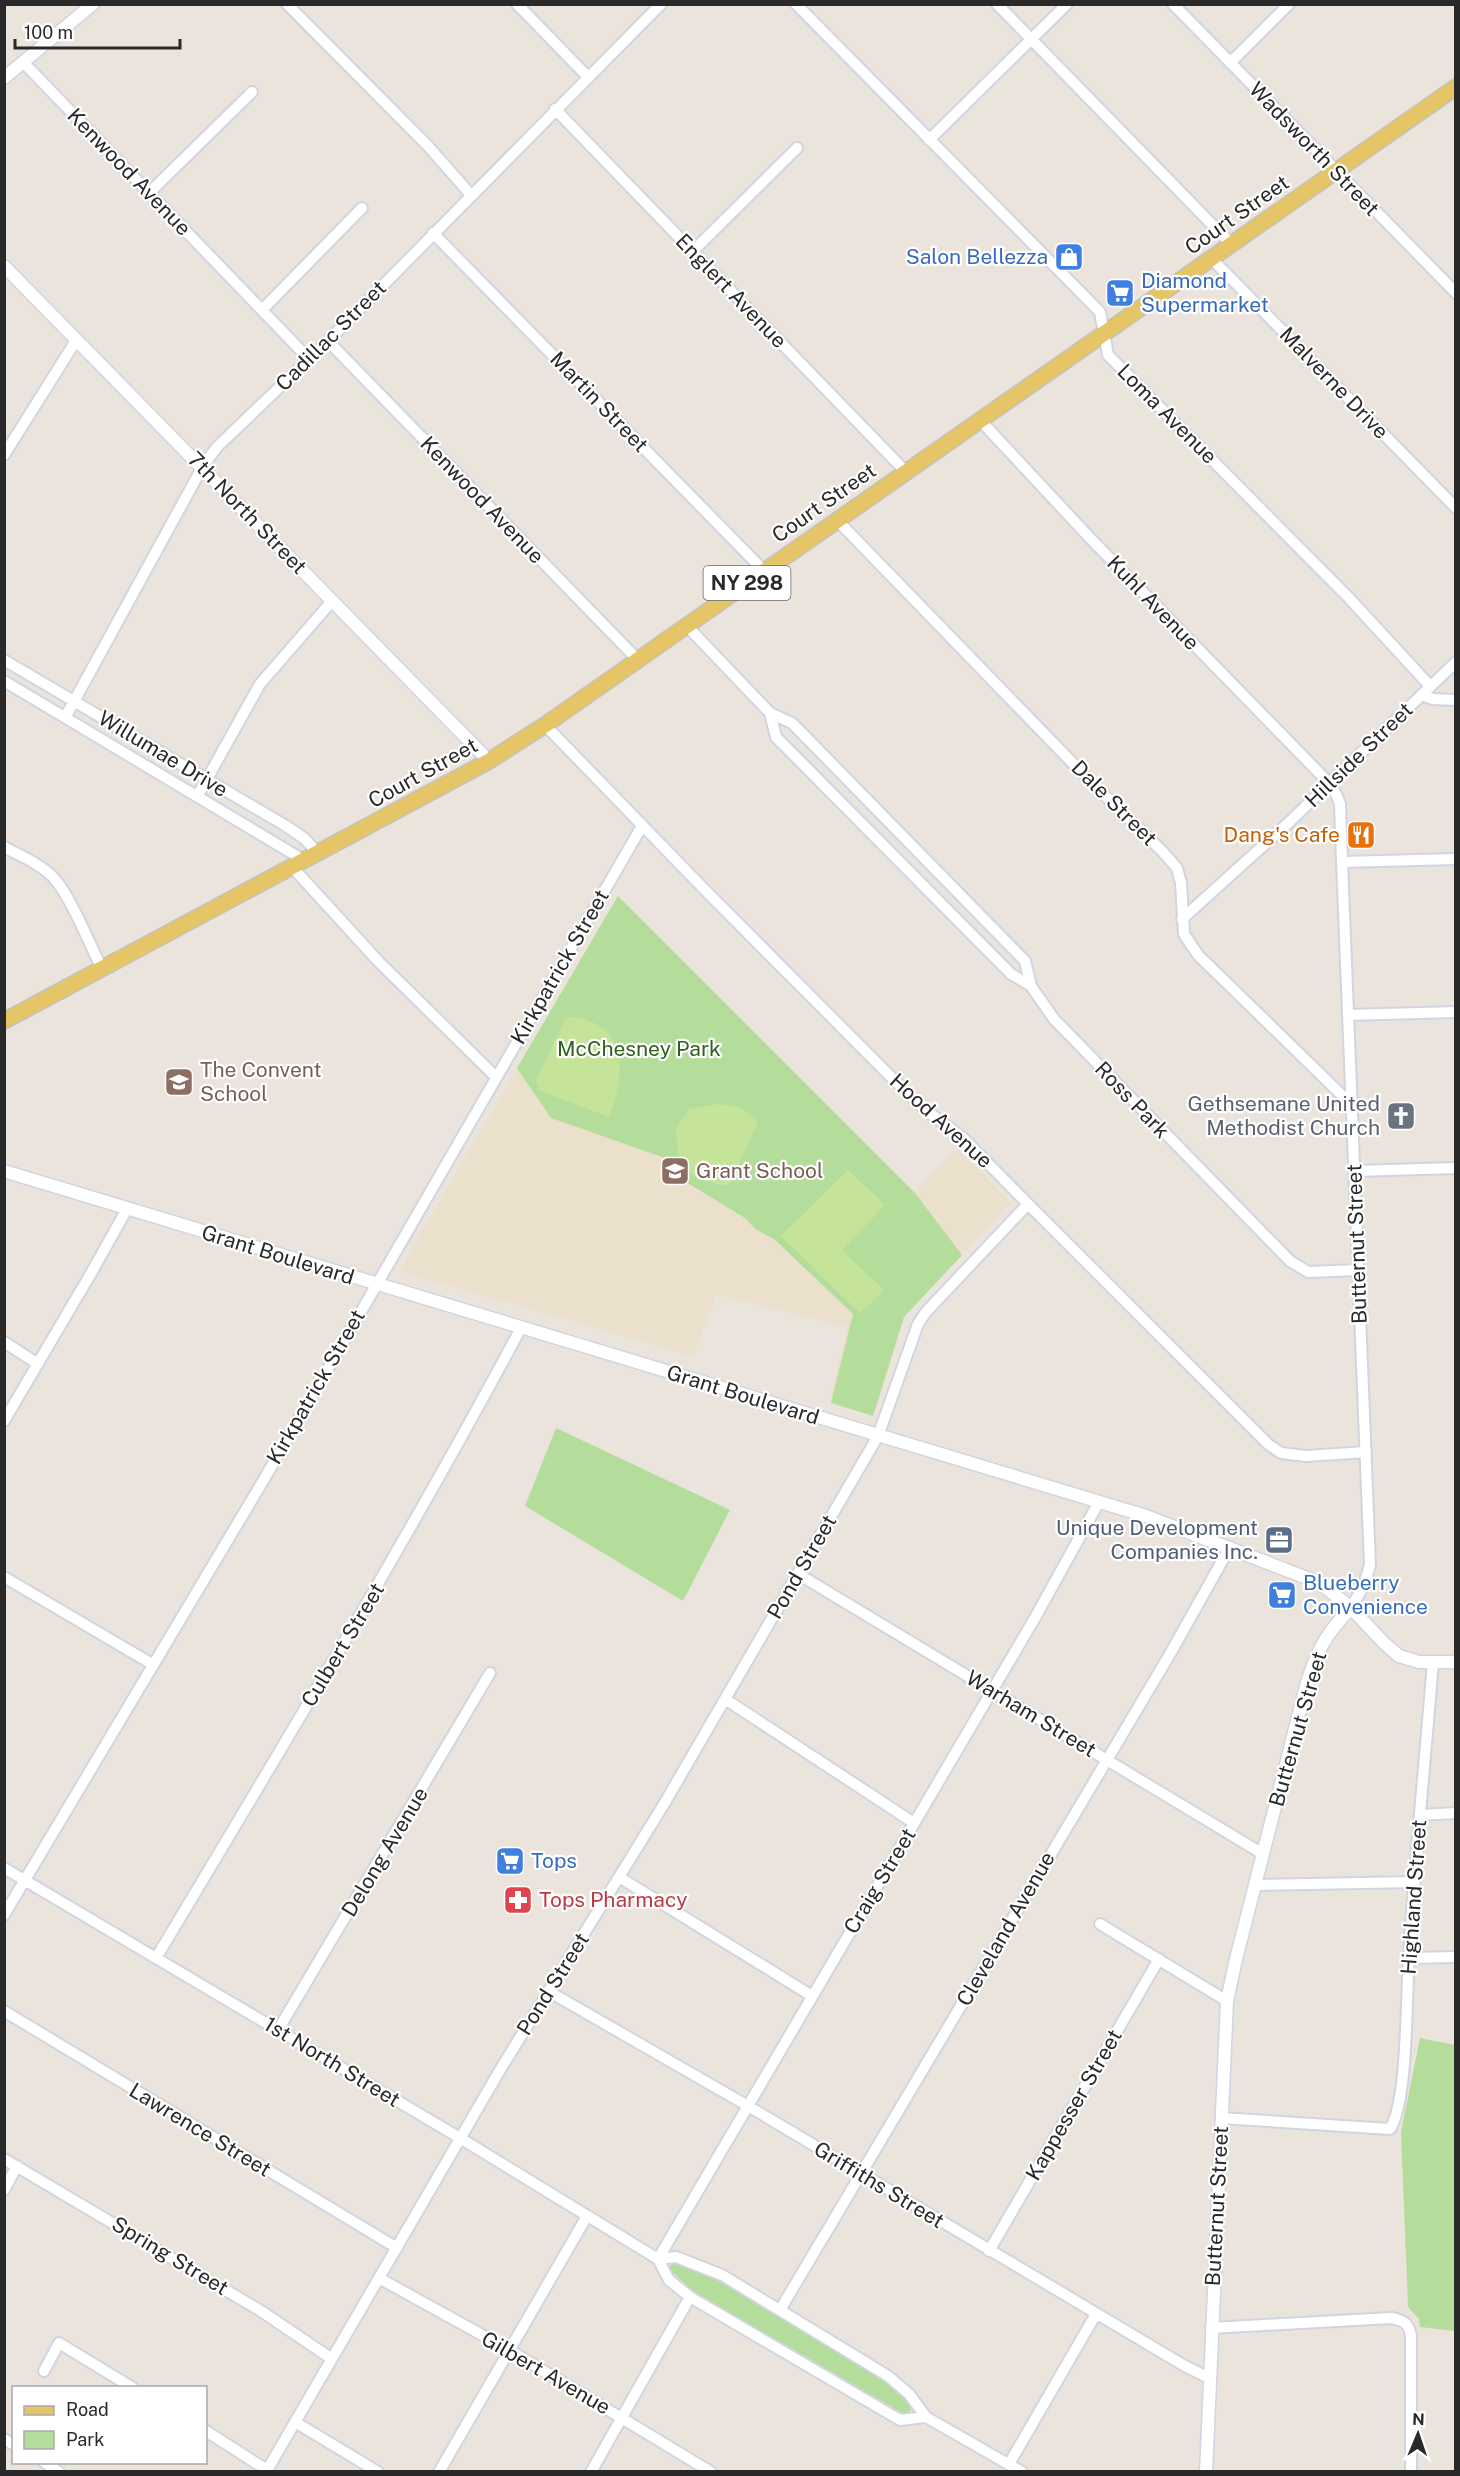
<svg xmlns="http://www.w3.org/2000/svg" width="1460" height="2476" viewBox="0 0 1460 2476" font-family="'Public Sans',sans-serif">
  <rect width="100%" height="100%" fill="#eae4dc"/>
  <path fill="#ebe0cc" d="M618,896L914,1193L958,1149L1011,1202L904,1317L876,1411L831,1395L848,1327L716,1295L693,1356L399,1271Z"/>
  <path fill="#b4dd9c" d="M618,896L915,1193L962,1255L904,1317L873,1416L831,1403L853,1314L774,1239L755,1229L745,1218L673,1174L665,1158L551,1118L517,1068Z
    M556,1428L730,1510L683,1601L525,1506Z
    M1420,2038L1455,2045V2331L1420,2327L1419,2319L1408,2307L1401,2132Z
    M673,2262C686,2262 701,2270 712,2275C741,2289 906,2387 912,2407L910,2412L904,2414L694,2292L670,2270V2266Z"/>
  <path fill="#c5e499" d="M566,1017C628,1019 627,1073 609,1117L539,1090L536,1081Z
    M719,1104L741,1108L758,1122L729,1184L722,1186L687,1172L678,1152L676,1129L689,1109Z
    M848,1170L885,1205L842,1250L884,1290L860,1313L781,1236Z"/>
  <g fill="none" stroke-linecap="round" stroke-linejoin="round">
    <g stroke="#d1d5e1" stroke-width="14">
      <path id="minor" d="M287,4L428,146L471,195
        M517,4L588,77
        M796,4L1100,312L1108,355L1349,598L1430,686
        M997,4L1232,245
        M1173,4L1456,293
        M23,62L309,359
        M1230,63L1289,4
        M555,109L906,472
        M929,140L1067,4
        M149,193L252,92
        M433,233L764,571
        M693,251L797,148
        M1212,259L1456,508
        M262,310L362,208
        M328,341L637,659
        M980,420L1089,537L1329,783L1337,796L1340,804L1342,862L1370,1565L1364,1585L1351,1608
        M4,455L77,339
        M837,520L1091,782L1162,851L1177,868L1181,883L1184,934L1198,955L1352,1105
        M686,625L770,713L792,723L1025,961L1031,986L1054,1019L1290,1261L1308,1272L1358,1270
        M4,660L286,826L305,839L318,854
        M4,681L305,861
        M1421,695L1433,699L1456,700
        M770,713L776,737L1011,974L1031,986
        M66,716L203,466L217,447L328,341L661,4
        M545,725L704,889L894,1080L927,1111L963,1138L1028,1204L1268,1444L1281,1453L1306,1456L1366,1452
        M198,795L260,684L332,601
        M4,847C21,856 40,864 53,877C70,895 90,945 102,969
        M1342,862L1456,859
        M293,868L379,962L496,1077
        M1182,919L1284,827L1456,662
        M1348,1015L1456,1012
        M1355,1171L1456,1168
        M4,1342L38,1364
        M4,1421L90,1275L127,1209
        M798,1574L1263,1854
        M4,1577L152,1664
        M725,1699L914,1823
        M1420,1815L1456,1813
        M4,1868L460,2138L658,2259L669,2280L690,2297L900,2420L926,2417
        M619,1877L812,1996
        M1255,1885L1415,1882
        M4,1915L263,1481L642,826
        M1100,1924L1227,2001
        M156,1958C281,1750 406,1542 521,1328
        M1409,1958L1456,1957
        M548,1991L748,2106L1183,2365L1209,2378
        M4,2011L397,2248
        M278,2030L490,1673
        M1221,2118L1390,2129C1408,2102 1406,1996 1409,1958C1415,1859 1425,1761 1433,1662
        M4,2159L261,2311L332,2359
        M4,2190L17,2166
        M989,2251L1159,1959
        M658,2259L1036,1616L1099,1502
        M658,2259L676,2257L722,2275L888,2376L909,2394L926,2417L1022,2472
        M379,2278L509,2350L711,2472
        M780,2310L1170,1654L1230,1547
        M1211,2328L1391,2318C1403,2320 1409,2323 1411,2336V2472
        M44,2371L59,2343L133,2388
        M295,2422L378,2472
        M206,2431L267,2470
        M4,2439L14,2445
        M44,2462L59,2472
        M1009,2464L1096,2314
        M266,2472L500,2070L664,1804L878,1436L918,1324L926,1312L1028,1204
        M439,2472L587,2216
        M591,2472L690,2297"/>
    </g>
    <g stroke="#d1d5e1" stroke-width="15">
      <path id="tertiary" d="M4,78L93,4
        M4,266L489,761
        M4,1171L1146,1516L1320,1583L1351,1608L1384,1643L1399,1656L1419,1662H1456
        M1206,2472L1227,2001L1236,1959L1306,1686C1317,1650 1325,1635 1351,1608"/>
    </g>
    <g stroke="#c3c3c3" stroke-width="18">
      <path id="primary" d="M4,1021L489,761L545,725L1456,87"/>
    </g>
    <use href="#minor" stroke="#fff" stroke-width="10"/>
    <use href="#tertiary" stroke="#fff" stroke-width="12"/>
    <use href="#primary" stroke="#e5c566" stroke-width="15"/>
  </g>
  <defs>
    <g id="shop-square" transform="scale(1.5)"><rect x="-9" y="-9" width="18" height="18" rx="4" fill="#3f7fe0" stroke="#fff"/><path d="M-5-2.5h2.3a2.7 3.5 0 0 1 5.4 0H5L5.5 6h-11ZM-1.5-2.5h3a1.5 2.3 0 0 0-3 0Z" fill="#fff"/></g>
    <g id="supermarket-square" transform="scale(1.5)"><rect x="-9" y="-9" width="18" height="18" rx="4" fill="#3f7fe0" stroke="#fff"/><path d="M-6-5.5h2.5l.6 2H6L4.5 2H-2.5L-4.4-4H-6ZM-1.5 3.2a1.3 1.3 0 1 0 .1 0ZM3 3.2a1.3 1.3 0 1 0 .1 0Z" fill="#fff"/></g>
    <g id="restaurant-square" transform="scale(1.5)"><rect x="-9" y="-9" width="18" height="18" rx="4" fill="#e8710a" stroke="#fff"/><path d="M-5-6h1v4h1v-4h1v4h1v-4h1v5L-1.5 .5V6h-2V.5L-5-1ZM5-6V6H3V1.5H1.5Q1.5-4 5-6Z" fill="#fff"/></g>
    <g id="school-square" transform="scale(1.5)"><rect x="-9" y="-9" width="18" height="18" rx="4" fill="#8d6e63" stroke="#fff"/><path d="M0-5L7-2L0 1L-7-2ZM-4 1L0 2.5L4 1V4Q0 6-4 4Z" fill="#fff"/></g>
    <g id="church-square" transform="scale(1.5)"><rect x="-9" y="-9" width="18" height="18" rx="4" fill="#6b7280" stroke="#fff"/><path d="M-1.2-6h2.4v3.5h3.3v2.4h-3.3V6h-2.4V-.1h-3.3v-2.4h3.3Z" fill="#fff"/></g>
    <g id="office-square" transform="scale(1.5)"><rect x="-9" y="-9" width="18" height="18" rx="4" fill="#5c6f8a" stroke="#fff"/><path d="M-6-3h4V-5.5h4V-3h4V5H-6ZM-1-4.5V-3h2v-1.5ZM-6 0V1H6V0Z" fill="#fff"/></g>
    <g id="pharmacy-square" transform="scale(1.5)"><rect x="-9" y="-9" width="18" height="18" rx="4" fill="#e0444e" stroke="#fff"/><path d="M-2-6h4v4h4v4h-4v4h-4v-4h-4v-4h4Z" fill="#fff"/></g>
  </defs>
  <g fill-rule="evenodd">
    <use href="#shop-square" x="1069" y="257"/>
    <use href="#supermarket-square" x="1120" y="293"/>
    <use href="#restaurant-square" x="1361" y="835"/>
    <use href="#school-square" x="179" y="1082"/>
    <use href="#church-square" x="1401" y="1116"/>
    <use href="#school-square" x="675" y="1171"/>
    <use href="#office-square" x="1279" y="1540"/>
    <use href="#supermarket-square" x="1282" y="1595"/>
    <use href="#supermarket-square" x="510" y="1861"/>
    <use href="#pharmacy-square" x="518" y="1900"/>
  </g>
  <g text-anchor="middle" stroke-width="4.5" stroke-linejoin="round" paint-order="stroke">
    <rect fill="#fff" stroke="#696969" stroke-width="1.5" x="703.5" y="566" width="87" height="34" rx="4.5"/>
    <g font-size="20" font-weight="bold" fill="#292929">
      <text x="747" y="590">NY 298</text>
    </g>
    <g font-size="21" fill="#292929" stroke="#fff">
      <text transform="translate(1314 149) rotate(46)" y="7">Wadsworth Street</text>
      <text transform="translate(129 172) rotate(46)" y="7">Kenwood Avenue</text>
      <text transform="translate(1237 215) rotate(-35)" y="7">Court Street</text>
      <text transform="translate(731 291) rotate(46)" y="7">Englert Avenue</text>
      <text transform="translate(331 336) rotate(-45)" y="7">Cadillac Street</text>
      <text transform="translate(1334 383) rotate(46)" y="7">Malverne Drive</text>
      <text transform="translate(599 402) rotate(46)" y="7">Martin Street</text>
      <text transform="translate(1167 414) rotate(45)" y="7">Loma Avenue</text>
      <text transform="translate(482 500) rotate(46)" y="7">Kenwood Avenue</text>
      <text transform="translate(824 503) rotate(-35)" y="7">Court Street</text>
      <text transform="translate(247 513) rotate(46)" y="7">7th North Street</text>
      <text transform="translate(1153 603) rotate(46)" y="7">Kuhl Avenue</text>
      <text transform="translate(163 754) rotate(31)" y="7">Willumae Drive</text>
      <text transform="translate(1359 755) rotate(-44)" y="7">Hillside Street</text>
      <text transform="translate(423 773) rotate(-29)" y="7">Court Street</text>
      <text transform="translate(1114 803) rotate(45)" y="7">Dale Street</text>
      <text transform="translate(560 967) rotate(-60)" y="7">Kirkpatrick Street</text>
      <text transform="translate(1132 1100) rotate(46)" y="7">Ross Park</text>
      <text transform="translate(941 1121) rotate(42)" y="7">Hood Avenue</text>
      <text transform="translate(1357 1244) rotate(-92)" y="7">Butternut Street</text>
      <text transform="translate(278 1255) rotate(17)" y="7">Grant Boulevard</text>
      <text transform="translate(316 1387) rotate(-60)" y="7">Kirkpatrick Street</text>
      <text transform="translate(743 1395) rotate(17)" y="7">Grant Boulevard</text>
      <text transform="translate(802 1567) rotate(-60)" y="7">Pond Street</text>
      <text transform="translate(343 1645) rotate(-59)" y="7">Culbert Street</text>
      <text transform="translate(1031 1714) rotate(31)" y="7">Warham Street</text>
      <text transform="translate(1298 1729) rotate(-74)" y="7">Butternut Street</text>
      <text transform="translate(385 1852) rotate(-59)" y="7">Delong Avenue</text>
      <text transform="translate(880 1881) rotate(-59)" y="7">Craig Street</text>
      <text transform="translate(1414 1897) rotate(-86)" y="7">Highland Street</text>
      <text transform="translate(1006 1929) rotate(-60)" y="7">Cleveland Avenue</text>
      <text transform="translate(553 1984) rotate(-58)" y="7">Pond Street</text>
      <text transform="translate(332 2062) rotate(31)" y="7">1st North Street</text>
      <text transform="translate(1074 2105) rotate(-60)" y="7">Kappesser Street</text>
      <text transform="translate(200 2130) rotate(31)" y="7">Lawrence Street</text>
      <text transform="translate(879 2185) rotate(31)" y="7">Griffiths Street</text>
      <text transform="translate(1217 2206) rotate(-87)" y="7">Butternut Street</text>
      <text transform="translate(170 2256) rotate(31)" y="7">Spring Street</text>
      <text transform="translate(546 2373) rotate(30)" y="7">Gilbert Avenue</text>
    </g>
    <g font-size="21" fill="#366cbe" stroke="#fff" text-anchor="start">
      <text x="1048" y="264" text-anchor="end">Salon Bellezza</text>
      <text x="1141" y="288">Diamond<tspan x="1141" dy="24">Supermarket</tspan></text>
      <text x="1303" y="1590">Blueberry<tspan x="1303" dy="24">Convenience</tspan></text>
      <text x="531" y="1868">Tops</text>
    </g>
    <g font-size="21" fill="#c56008" stroke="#fff" text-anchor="end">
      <text x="1340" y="842">Dang's Cafe</text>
    </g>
    <g font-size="21" fill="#2e601f" stroke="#fff">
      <text x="639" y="1056">McChesney Park</text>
    </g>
    <g font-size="21" fill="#785e54" stroke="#fff" text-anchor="start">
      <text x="200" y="1077">The Convent<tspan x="200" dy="24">School</tspan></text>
      <text x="696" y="1178">Grant School</text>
    </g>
    <g font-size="21" fill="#5b616d" stroke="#fff" text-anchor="end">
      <text x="1380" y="1111">Gethsemane United<tspan x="1380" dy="24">Methodist Church</tspan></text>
    </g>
    <g font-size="21" fill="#4e5e75" stroke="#fff" text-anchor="end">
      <text x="1258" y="1535">Unique Development<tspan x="1258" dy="24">Companies Inc.</tspan></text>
    </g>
    <g font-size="21" fill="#be3a42" stroke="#fff" text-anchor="start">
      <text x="539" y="1907">Tops Pharmacy</text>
    </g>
  </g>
  <rect width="1460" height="2476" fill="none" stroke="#292929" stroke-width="12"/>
  <rect x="12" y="2386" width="195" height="78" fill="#ffffff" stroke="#a9a9a9" stroke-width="1.5"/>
  <rect x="24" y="2406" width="30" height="9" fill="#e5c566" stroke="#a9a9a9" stroke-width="1.5"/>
  <text x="66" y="2416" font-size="18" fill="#292929">Road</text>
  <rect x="24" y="2431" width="30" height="18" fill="#b4dd9c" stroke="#a9a9a9" stroke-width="1.5"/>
  <text x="66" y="2446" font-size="18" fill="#292929">Park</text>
  <g transform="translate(1418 2434) rotate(2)" stroke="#ffffff" stroke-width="4.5" paint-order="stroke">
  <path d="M0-4.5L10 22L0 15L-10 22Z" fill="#292929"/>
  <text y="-9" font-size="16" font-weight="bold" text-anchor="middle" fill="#292929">N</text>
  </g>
  <path d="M15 39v9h165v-9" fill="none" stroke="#292929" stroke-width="3"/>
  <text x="24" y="39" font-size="18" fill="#292929" stroke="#ffffff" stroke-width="4.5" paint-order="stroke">100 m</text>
</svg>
